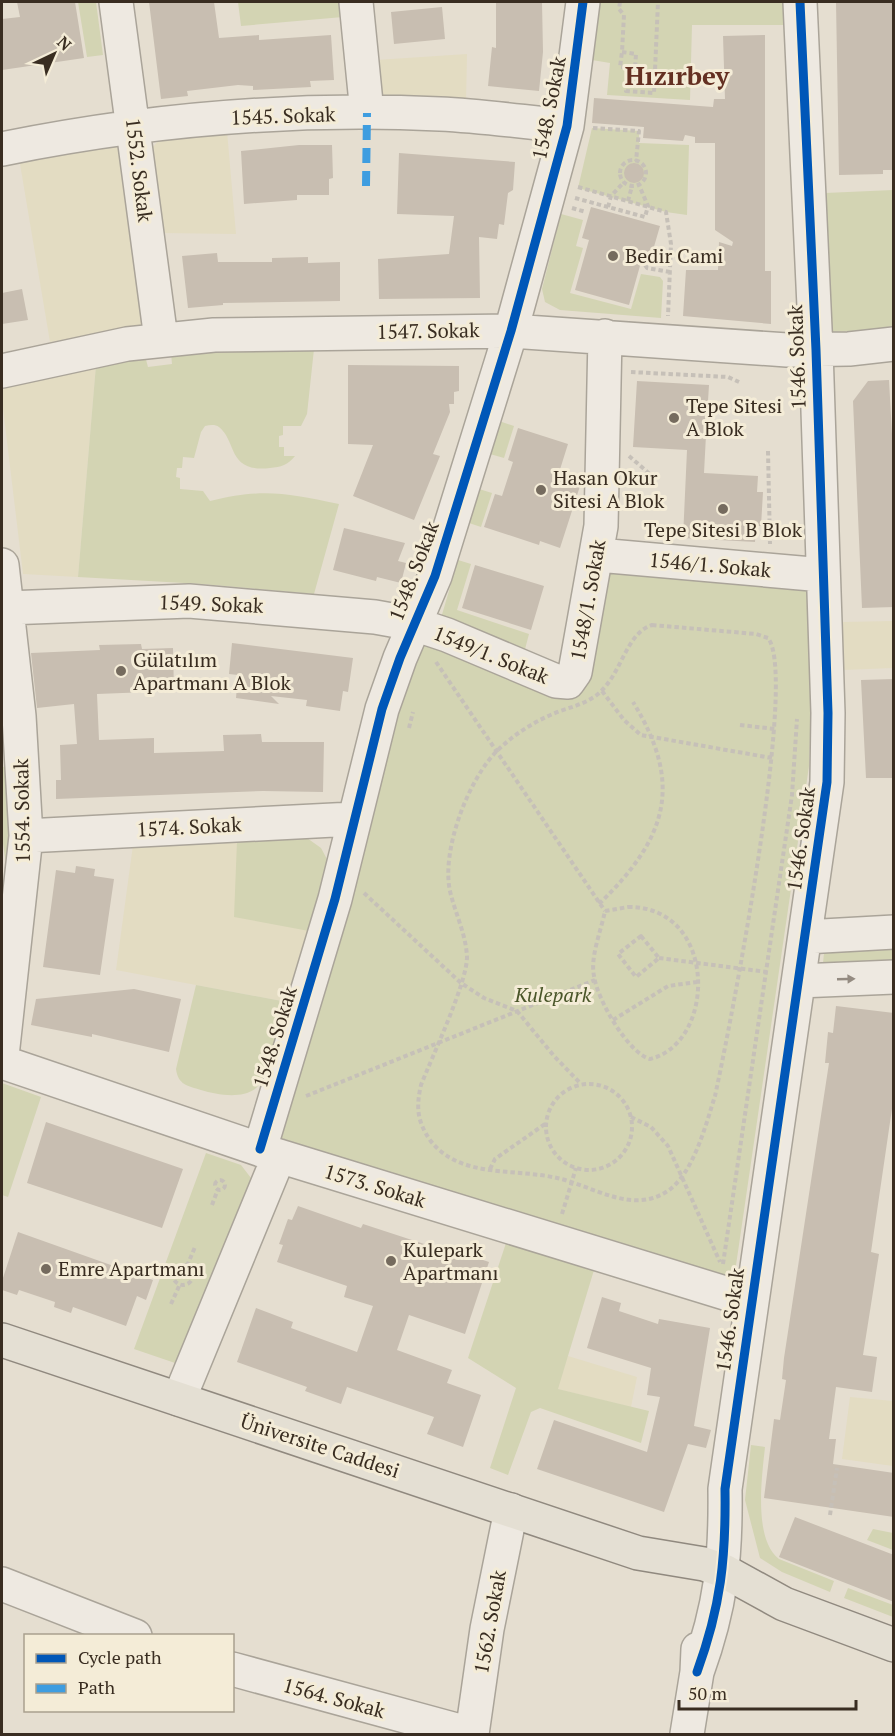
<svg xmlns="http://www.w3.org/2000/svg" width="895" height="1736" viewBox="0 0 895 1736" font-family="'PT Serif',serif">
  <rect width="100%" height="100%" fill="#e5ded0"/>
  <path fill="#e3dcc2" d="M467,54L466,103L380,99L376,60Z
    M227,131L236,234L162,233L152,148L160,139Z
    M115,145L120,152L144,326L50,342L19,158Z
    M96,365L78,577L23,574L2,400L3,390L6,387Z
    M893,621V668L843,670L842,622Z
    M237,841L309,931L287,1002L116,970L133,845Z
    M568,1356L637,1377L631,1407L557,1389Z
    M850,1397L893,1401V1466L842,1459Z"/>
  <path fill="#d3d4b3" d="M78,2H96L103,55L87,57Z
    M238,2H341L343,17L241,26Z
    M598,2H783L784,25H692L690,100L607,95L610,63L592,60Z
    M592,128L639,131V143L689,145L687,215L666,212L578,188Z
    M893,190V326L863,331L830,332L825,193Z
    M561,214L583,220L576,246L583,248L570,293L631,309L641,274L660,277L663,281L661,318L560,310L545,302L542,289Z
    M314,349L307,414L301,426H283V435L279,436V447H284V456H295C288,465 281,467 270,468C227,473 237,441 219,427C215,424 210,425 205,426L201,432L194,458L183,457L182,468H177L176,477L180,478V489L203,491L210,501C264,488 285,493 339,504L314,594L202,584L78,577L96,365L145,356L148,367L172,364L171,353Z
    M499,421L514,426L504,458L490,454Z
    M479,489L492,493L481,527L469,523Z
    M458,560L471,564L457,610L529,634L524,653L441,618Z
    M606,567L807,584L811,706L809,766L735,1272L731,1280L281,1141L383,757L421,639L551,693Z
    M10,766L11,864H6L2,837V767Z
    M307,838L321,848L328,861L309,931L234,917L237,841Z
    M893,946V964L829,967L823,963L824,953L829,949Z
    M196,985L287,1002C281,1021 269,1078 255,1089C241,1099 217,1095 201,1090C188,1086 178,1085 176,1069Z
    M2,1083L41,1097L8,1197L2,1195Z
    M206,1153L241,1165L251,1178L175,1363L134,1349Z
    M506,1243L594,1270L558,1389L649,1411L641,1443L540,1408L531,1412L508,1475L490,1468L516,1388L468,1358Z
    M751,1445L765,1447C762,1476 753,1539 779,1559L834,1581L830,1592L782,1572L760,1558L745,1500Z
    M873,1529L893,1533V1550L867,1540Z
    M848,1588L893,1605V1617L844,1598Z"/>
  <path fill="#c8beb1" d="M17,2H75L84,58L2,70V19L20,17Z
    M149,2H214L219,38L259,35V40L331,35L334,80L310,81L311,87L253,90V86L238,85L187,91L188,96L161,99Z
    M496,2H542L543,52L539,91L488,86L492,47L496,48Z
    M836,2H894V170H883V174L839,175Z
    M442,7L445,39L394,44L391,12Z
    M765,35V271H771V324L683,316L686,270H718L719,242L732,246L733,242L715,230V143H695V137L685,135L683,141L643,138L644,127L592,123L594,98L713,107L714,99H725L723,36Z
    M299,145H332L333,178L329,179V195H297V200L244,204L241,151Z
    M399,153L515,162L513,190L508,193L504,225L499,224L497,239L479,237L480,298L379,299L378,259L449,254L454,216L397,214Z
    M624 173a10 10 0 1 1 20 0a10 10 0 1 1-20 0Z
    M591,207L660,226L651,257L643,255L629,305L575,290L589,240L582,238Z
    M217,253L218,262H272V258L308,257V263L340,262V301L223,303V305L188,308L182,256Z
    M22,289L28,320L2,324V293Z
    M348,365L459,366V391L454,392V404H449L450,412L433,454L440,456L414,520L353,496L373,445L348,444Z
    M889,380L894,470V607L862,608L853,401L868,381Z
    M637,381L709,385L708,401H713L712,435H706L704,473L758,476L757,492H763L761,526H756L755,542L683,538L687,450L633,447Z
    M518,428L568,444L557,479L580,486L560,548L540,541L539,545L484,527L495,494L502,496L513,462L508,460Z
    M344,528L405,543L398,561L406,563L401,583L377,577L376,581L333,570Z
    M475,565L544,586L531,630L462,608Z
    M232,643L353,658L348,692L343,691L340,711L306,706L307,700L271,696L279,704L236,698L238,675L229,674Z
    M141,644L142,649L173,648L174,691L97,694L99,740L154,738V753L224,751L223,735L261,734L262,742H324L323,792L263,791L56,799V780H61L60,745L77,744L74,704L37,708L31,653L100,650L99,645Z
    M894,679V778H866L861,680Z
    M76,866L95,869L94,876L114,879L100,975L43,967L56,870L75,873Z
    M134,989L181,999L169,1052L92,1034V1037L31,1025L36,999Z
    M836,1006L894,1013V1095L871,1252L879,1254L863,1355L877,1357L872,1392L836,1387L829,1439H836L833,1464L894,1473V1517L764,1498L774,1419L780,1420L786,1380L782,1379L784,1358L829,1063H825L828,1032L833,1033Z
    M46,1122L183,1169L162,1228L27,1183Z
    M298,1206L361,1228L363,1224L467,1258L468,1255L489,1262L465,1334L409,1315L397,1350L452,1370L447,1383L481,1395L463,1447L427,1434L434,1417L347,1387L341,1404L305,1391L307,1387L237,1362L256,1308L293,1322L291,1328L357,1352L373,1306L344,1297L347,1286L277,1262L283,1245L279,1244L288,1219L292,1220Z
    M18,1232L153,1280L146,1300L137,1296L126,1326L73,1307L71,1313L54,1307L55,1302L19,1290L17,1295L2,1290V1281Z
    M602,1297L621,1303L619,1311L658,1324L659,1319L710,1328L694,1426L711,1430L706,1448L688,1444L664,1512L537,1469L554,1420L647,1452L660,1397L647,1395L651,1368L587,1348Z
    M795,1517L894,1555V1602L779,1557Z"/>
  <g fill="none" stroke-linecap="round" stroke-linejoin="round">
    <g stroke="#aaa499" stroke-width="36">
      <path id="minor" d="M116,2L161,339
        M356,2L367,113
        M2,149C145,120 293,107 440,114C483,116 524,122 567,126
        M2,371L127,344L214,335L511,331L787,350L849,349L894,344
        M598,555L823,575
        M2,565L19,716L26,836L2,1056
        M7,608L189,601L375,617L414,624L447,635L556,681L568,682L575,672L601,526L605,336
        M26,836L353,819
        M805,937L894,932
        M799,981L894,977
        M2,1062L279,1156L751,1301
        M260,1149L335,899L382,709L400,658L435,576L511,331L567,126L583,2
        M179,1399L279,1156
        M2,1584L135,1636
        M232,1669L471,1734
        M697,1672C721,1606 726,1558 725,1489L827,782L828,713L816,350L800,2
        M472,1734L487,1629L511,1510
        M687,1734L697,1672L698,1649"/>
    </g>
    <g stroke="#90897f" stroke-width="36">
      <path id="major" d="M2,1340L638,1553L704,1564L724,1571L784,1604L894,1645"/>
    </g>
    <path stroke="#c6c0b8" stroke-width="4" stroke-dasharray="4.5 3" stroke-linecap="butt" d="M620,2L619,9L624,15L622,52
      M622,52L636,54L635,68L620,67Z
      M628,68L626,91L654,93L658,2
      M593,128L639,131L636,161
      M620 173a13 13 0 1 1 26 0a13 13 0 1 1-26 0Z
      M578,187L666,212L671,244L668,316
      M575,198L645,217L648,206L639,185
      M628,201L632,186
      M608,207L611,196L624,182
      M572,208L586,212
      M647,258L645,265L647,268L670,272
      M631,372L728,377L739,382
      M768,451L770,544
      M629,456L651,475
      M652,625L756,634L768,638C799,677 729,1032 715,1096C706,1124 693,1176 666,1192C631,1214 593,1186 557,1178C516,1168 459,1179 430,1140C417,1121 416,1107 421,1085C432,1057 467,983 467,957C466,934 455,913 450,891C441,850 469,777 499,749C517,732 537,720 560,711C572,707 583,704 594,697C622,678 624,634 652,625Z
      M436,662L605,911
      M602,691L624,720L641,735L772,758
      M740,725L775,729
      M409,728L413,712
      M364,893L461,983L484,998L517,1011L554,1056L581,1084
      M599,904C667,838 684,785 633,702
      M628,907C718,906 717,1043 650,1059C628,1053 597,999 594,976C590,957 601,931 605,911Z
      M641,936L659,958L636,977L618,954Z
      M659,958L767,972
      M613,1020L668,986L697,982
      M546 1127a43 43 0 1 1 86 0a43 43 0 1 1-86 0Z
      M306,1096L595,980
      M631,1117L651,1127L668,1146L720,1262
      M490,1169L495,1159L545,1124
      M215 1185a5 5 0 1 1 10 0a5 5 0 1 1-10 0Z
      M212,1205L218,1189
      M562,1214L576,1168
      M723,1264L792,795L797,719
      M173 1275a10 10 0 1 1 20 0a10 10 0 1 1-20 0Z
      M187,1266L195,1247
      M171,1304L180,1284
      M830,1515L837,1468"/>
    <use href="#minor" stroke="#eee9e1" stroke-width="33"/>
    <use href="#major" stroke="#e4dfd3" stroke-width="33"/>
    <path stroke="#3e9de0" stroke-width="8" stroke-dasharray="15 8" stroke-linecap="butt" d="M366,186L367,113"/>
    <g stroke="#f4ecd7" stroke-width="13">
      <path id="cycleway" d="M260,1149L335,899L382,709L400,658L435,576L511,331L567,126L583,2
        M697,1672C721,1606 726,1558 725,1489L827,782L828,713L816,350L800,2"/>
    </g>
    <use href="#cycleway" stroke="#0057b8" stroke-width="9"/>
  </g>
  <defs><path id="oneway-solid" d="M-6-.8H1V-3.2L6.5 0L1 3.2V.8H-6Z" transform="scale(1.5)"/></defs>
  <use fill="#948b81" href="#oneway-solid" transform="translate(846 979) rotate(-2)"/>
  <g fill="#756b5e" stroke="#f4ecd7" stroke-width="2">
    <circle cx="613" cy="256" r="6"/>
    <circle cx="674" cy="418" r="6"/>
    <circle cx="541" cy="490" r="6"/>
    <circle cx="723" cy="509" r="6"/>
    <circle cx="121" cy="671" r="6"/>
    <circle cx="391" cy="1261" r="6"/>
    <circle cx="46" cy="1269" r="6"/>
  </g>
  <g text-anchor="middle" stroke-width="6" stroke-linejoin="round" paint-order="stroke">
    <g font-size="20" fill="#392d21" stroke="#f4ecd7">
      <text transform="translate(549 108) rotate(-79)" y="7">1548. Sokak</text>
      <text transform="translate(283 116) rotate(-2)" y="7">1545. Sokak</text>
      <text transform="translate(139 170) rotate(83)" y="7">1552. Sokak</text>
      <text transform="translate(428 331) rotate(-1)" y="7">1547. Sokak</text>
      <text transform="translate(797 357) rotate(-92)" y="7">1546. Sokak</text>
      <text transform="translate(710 565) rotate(5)" y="7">1546/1. Sokak</text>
      <text transform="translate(414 571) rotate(-69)" y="7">1548. Sokak</text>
      <text transform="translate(588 600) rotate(-80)" y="7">1548/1. Sokak</text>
      <text transform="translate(211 604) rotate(2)" y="7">1549. Sokak</text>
      <text transform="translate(491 655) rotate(22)" y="7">1549/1. Sokak</text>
      <text transform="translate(22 811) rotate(-91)" y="7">1554. Sokak</text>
      <text transform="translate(189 827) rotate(-3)" y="7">1574. Sokak</text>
      <text transform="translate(801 839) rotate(-82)" y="7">1546. Sokak</text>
      <text transform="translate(275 1037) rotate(-73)" y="7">1548. Sokak</text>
      <text transform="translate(375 1186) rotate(17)" y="7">1573. Sokak</text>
      <text transform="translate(730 1320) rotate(-82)" y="7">1546. Sokak</text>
      <text transform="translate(320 1446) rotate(18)" y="7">Üniversite Caddesi</text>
      <text transform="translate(490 1622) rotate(-80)" y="7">1562. Sokak</text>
      <text transform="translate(334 1698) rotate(15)" y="7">1564. Sokak</text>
    </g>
    <g font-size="20" fill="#392d21" stroke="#f4ecd7" text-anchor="start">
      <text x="625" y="263">Bedir Cami</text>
      <text x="686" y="413">Tepe Sitesi<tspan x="686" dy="23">A Blok</tspan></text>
      <text x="553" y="485">Hasan Okur<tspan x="553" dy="23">Sitesi A Blok</tspan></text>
      <text x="723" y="537" text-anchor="middle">Tepe Sitesi B Blok</text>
      <text x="133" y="667">Gülatılım<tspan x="133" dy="23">Apartmanı A Blok</tspan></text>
      <text x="403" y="1257">Kulepark<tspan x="403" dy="23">Apartmanı</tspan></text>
      <text x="58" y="1276">Emre Apartmanı</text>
    </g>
    <g font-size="20" font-style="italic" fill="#495528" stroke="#f4ecd7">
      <text x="553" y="1002">Kulepark</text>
    </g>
    <g font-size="26" font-weight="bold" fill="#643022" stroke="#f4ecd7">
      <text x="677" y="85">Hızırbey</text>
    </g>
  </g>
  <rect width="895" height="1736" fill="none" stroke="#392d21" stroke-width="6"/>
  <rect x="24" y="1634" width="210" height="78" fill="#f4ecd7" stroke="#a9a08e" stroke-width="1.5"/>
  <rect x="36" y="1654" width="30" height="9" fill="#0057b8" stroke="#a9a08e" stroke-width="1.5"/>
  <text x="78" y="1664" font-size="18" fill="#392d21">Cycle path</text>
  <rect x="36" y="1684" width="30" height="9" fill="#3e9de0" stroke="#a9a08e" stroke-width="1.5"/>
  <text x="78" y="1694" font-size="18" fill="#392d21">Path</text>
  <g transform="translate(54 54) rotate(44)" stroke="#f4ecd7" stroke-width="4.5" paint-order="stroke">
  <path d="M0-4.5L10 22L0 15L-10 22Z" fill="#392d21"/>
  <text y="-9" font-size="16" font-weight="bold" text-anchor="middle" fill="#392d21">N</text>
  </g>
  <path d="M679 1700v9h177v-9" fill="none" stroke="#392d21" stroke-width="3"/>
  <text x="688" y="1700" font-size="18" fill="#392d21" stroke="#f4ecd7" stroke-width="4.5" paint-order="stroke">50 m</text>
</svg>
